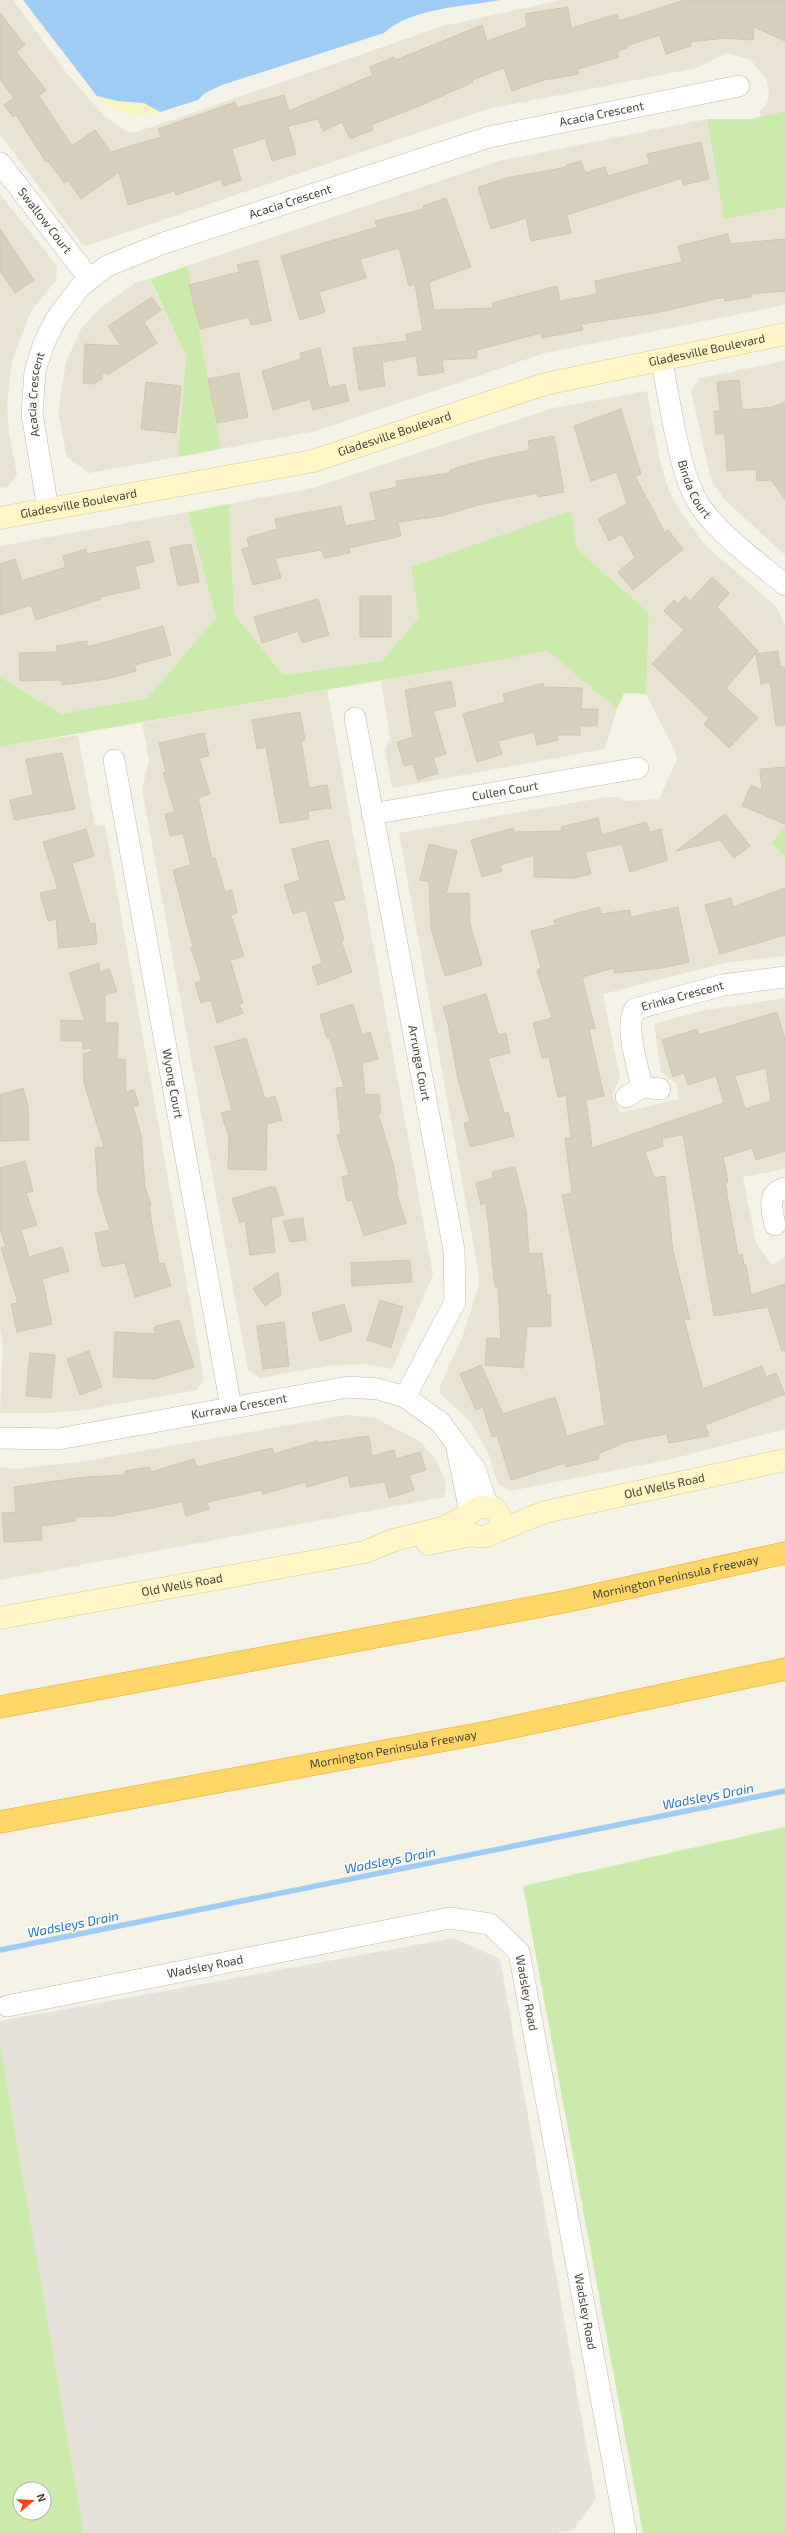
<svg xmlns="http://www.w3.org/2000/svg" width="785" height="2533" viewBox="0 0 785 2533" font-family="'Exo 2',sans-serif">
  <rect width="100%" height="100%" fill="#f4f1e6"/>
  <path fill="#e9e3d4" d="M0,0H13L66,72L104,116L128,132H135L164,123L443,26L561,0H785V111L761,116L760,111L767,103L769,92L766,79L751,60L726,53L697,68L488,109L86,246L81,243L0,134Z
    M707,119L724,219L785,207V305L545,353L316,431L221,449L187,266L499,161Z
    M0,194L57,266L56,281L31,311L12,361L7,405L9,432L17,475L8,487L0,488Z
    M149,279L186,356L178,457L89,473L67,457L58,412L66,362L81,329L99,309L135,283Z
    M785,361V555L725,500L715,486L710,475L691,391L700,378Z
    M647,391L660,462L669,491L680,511L705,545L777,607L785,627V827L771,843L785,856V956L725,963L603,994L620,1077L612,1095L620,1113L679,1099L676,1083L661,1072L654,1024L701,1011L785,998V1169L743,1177L756,1243L772,1265L785,1257V1429L672,1459L510,1491L498,1484L488,1452L471,1423L440,1393V1386L462,1338L479,1285V1275L399,833L607,797H618L627,801L659,799L677,759L675,751L646,694L649,613L577,549L571,512L419,617L382,661L283,675L234,614L229,504L313,488L554,408Z
    M188,512L216,618L147,698L61,714L0,677V546Z
    M548,650L617,709L605,749L392,788L385,750L390,739L381,680Z
    M327,690L433,1275L392,1369L364,1364L326,1366L260,1378L248,1370L142,789L149,760L142,723Z
    M78,735L95,826L105,825L204,1380L197,1390L84,1410L51,1413H0L3,1345L0,1328V747Z
    M347,1415L375,1418L421,1442L436,1460L445,1480L446,1489L444,1497L0,1580V1467L15,1469L79,1462Z"/>
  <path fill="#e6e2db" d="M454,1938L500,1959L596,2499L573,2530L556,2533H84L0,2043V2021Z"/>
  <path fill="#cbebac" fill-rule="evenodd" d="M785,111V207L724,219L707,119H750Z
    M187,266L221,449L178,457L186,356L150,279Z
    M229,504L234,614L283,675L382,661L419,617L411,567L571,511L577,549L649,613L646,694L624,693L617,709L548,651L0,747V677L61,714L147,698L216,618L188,512Z
    M785,827V856L771,843Z
    M785,1827V2533H643L523,1886Z
    M0,2043L84,2533H0ZM20,2489H44V2513H20Z"/>
  <path fill="#fbf3bf" d="M97,96L117,101L144,103L160,112C139,119 112,113 97,96Z"/>
  <path fill="#9eccf5" d="M23,0H501C467,6 410,8 384,33L222,85L205,93L198,100L160,112L144,103L117,101L97,96Z"/>
  <g fill="none" stroke-linecap="round" stroke-linejoin="round">
    <path stroke="#9eccf5" stroke-width="5.5" d="M0,1950L785,1791"/>
  </g>
  <path fill="#d7cebb" stroke="#d2c6ad" fill-rule="evenodd" d="M684,0H785V41L754,27L753,40L725,38L690,42L691,46L666,54L660,35L626,46L627,48L617,51L619,57L578,69L579,74L544,80L512,91L504,68L472,80L473,82L424,104L371,125L373,130L350,139L342,122L323,131L318,119L288,126L296,154L272,161L265,138L232,149L241,180L224,186L221,179L176,195L174,191L128,205L119,172L81,199L68,180L64,183L48,161L46,162L16,115L13,117L4,105L14,98L0,80V13L25,45L16,52L46,90L39,96L72,146L95,130L111,152L161,137L158,129L235,102L237,108L284,95L289,111L373,75L370,67L394,57L396,60L482,25L487,41L527,27L525,14L568,7L571,28L617,14L619,21Z
    M701,142L709,179L683,185L682,178L567,215L571,233L531,241L526,218L491,229L478,187L506,178L567,167V165L581,161L585,173L605,167L608,176L650,164L647,154Z
    M446,198L471,267L429,282L434,310L494,308L492,303L557,286L560,301L597,294L595,281L682,262L678,246L728,234L730,244L785,239V291L750,294L751,297L725,301L724,297L660,312L581,324L583,330L542,338L541,333L477,350V358L442,360L444,372L419,376L416,356L382,362L385,386L359,390L353,348L407,341L406,334L423,331L415,284L409,286L399,248L360,259L366,278L319,292L325,312L300,320L281,256L377,227L375,221L424,209L423,206Z
    M0,229L34,280L15,293L0,271Z
    M258,260L271,321L251,325L249,317L200,329L189,285L239,272L237,265Z
    M152,297L161,310L144,322L157,343L109,374L102,373V379L93,384L83,383L85,344L121,346L108,326Z
    M320,348L329,388L345,384L349,401L313,410L310,399L273,410L262,371L301,359L300,353Z
    M239,373L248,417L217,423L208,379Z
    M739,380L742,410L773,407L785,402V499L771,480L757,481L756,469L727,471L725,434H716L714,411H720L717,382Z
    M146,382L181,386L176,433L141,429Z
    M621,409L641,474L635,476L665,533L668,530L683,549L633,590L618,572L635,558L622,534L609,541L598,519L627,504L617,472L591,481L574,426Z
    M554,436L564,492L538,497L537,493L482,504L441,516L398,522L401,536L349,548L350,553L324,558L322,550L275,558L281,578L253,585L242,549L249,547L247,538L277,529L275,519L341,506L345,526L376,520L370,493L397,487L396,481L450,473V470L483,460L530,450L528,441Z
    M149,541L154,562L135,566L140,588L100,597L101,599L36,620L31,605L0,615V564L15,559L22,581L66,567L63,556L86,549L87,554Z
    M191,544L199,582L178,586L170,548Z
    M712,577L729,593L717,607L758,651L726,688L758,718L729,748L704,724L709,718L652,664L684,630L664,611L674,600L678,604L685,596L690,601Z
    M360,596H391V637H360Z
    M318,599L329,635L302,643L298,631L262,643L254,617Z
    M163,626L171,655L134,665L136,671L107,679L62,685L61,680L20,681L19,653L57,652L56,646L87,641V647Z
    M778,651L780,667H785V725L776,726L770,682L761,684L756,654Z
    M451,681L456,706L433,711L446,754L433,758L438,773L418,780L413,764L404,766L397,742L413,737L405,690Z
    M543,683L544,687L582,688L581,709H598L597,726H580V735H556L558,740L537,745L534,732L498,741L502,754L477,762L463,714L505,702L503,694Z
    M300,712L305,740L301,741L309,788L327,785L331,808L308,811L309,819L280,823L266,747L257,749L252,720Z
    M204,733L209,756L199,758L210,794L198,798L212,859L215,858L225,892L232,890L237,913L231,915L244,956L230,960L243,1003L239,1004L243,1013L217,1023L211,1000L201,1003L195,983L202,981L191,948L193,947L173,870L191,865L183,833L170,836L165,814L175,812L163,773L166,772L159,743Z
    M62,753L75,809L14,820L10,800L33,795L26,759Z
    M785,767V824L742,806L751,785L762,790L760,769Z
    M725,814L750,846L734,858L720,840L676,851Z
    M598,818L602,835L646,822L650,832L661,829L667,860L630,872L622,844L585,852L591,874L573,878L534,877V855L500,865L502,871L482,877L471,840L513,828L514,832L562,831L561,827Z
    M86,829L94,856L72,863L90,924L95,923L97,944L59,948L56,919L48,921L40,893L58,889L43,842Z
    M328,840L345,899L333,902L344,940L341,941L352,972L318,985L312,967L322,963L306,910L293,914L284,885L300,880L292,849Z
    M429,844L457,851L446,894L469,893L470,924L482,965L445,976L431,928L429,882L420,880Z
    M785,888V935L720,954L705,905L731,898L733,907Z
    M599,907L601,914L630,910L631,917L678,907L689,962L662,968L614,973V968L582,977L595,1028L589,1029L604,1096L586,1100L592,1148L724,1103L716,1076L688,1085L684,1073L673,1077L662,1040L697,1029L699,1035L777,1012L785,1039V1151L756,1160L752,1148L723,1157L728,1182L725,1183L738,1255L742,1254L744,1265H746L751,1295L785,1284V1350L782,1351L768,1307L714,1316L683,1135L662,1138L663,1146L645,1152L654,1178L665,1176L673,1251L690,1319L684,1320L703,1389L762,1366L766,1377L776,1373L785,1394L705,1425L709,1436L669,1443L667,1434L628,1441L598,1454L599,1459L566,1467L565,1463L511,1480L497,1435L492,1437L483,1407L476,1410L460,1374L481,1365L503,1414L555,1397L567,1436L605,1425L595,1359L562,1195L572,1193L565,1138H571L566,1095L558,1097L549,1057L542,1058L533,1023L552,1018L537,970L541,968L531,931L556,925L554,920ZM766,1068L771,1101L745,1109L735,1076Z
    M99,963L100,972L109,969L117,991L105,995V1023H118L117,1060L125,1059L126,1092L134,1090L139,1105L133,1107L141,1135L145,1187L151,1206L149,1207L159,1264L164,1263L171,1286L135,1297L125,1263L102,1267L95,1233L110,1230L98,1191L95,1148L104,1147L84,1083L83,1054L92,1051L91,1048L83,1049V1041H61V1020L85,1021L69,973Z
    M486,994L498,1035L506,1033L510,1053L488,1058L504,1113L508,1112L514,1136L470,1147L464,1123L470,1122L458,1079L448,1024L443,1007Z
    M353,1004L362,1035L370,1032L378,1059L362,1063L365,1095L379,1094L381,1113L378,1114L393,1163L398,1191H396L406,1223L364,1236L352,1200L347,1201L342,1177L349,1175L337,1135L341,1134L336,1088L344,1087L330,1038H327L320,1015Z
    M246,1038L265,1099L275,1096L282,1120L267,1124L266,1170L228,1169L229,1137L221,1113L232,1110L215,1047Z
    M23,1088L28,1106L29,1140L0,1141V1095Z
    M25,1161L33,1191L26,1193L37,1225L21,1230L29,1257L62,1247L69,1271L42,1279L52,1324L17,1332L11,1304L18,1303L1,1248L6,1247L0,1229V1168Z
    M515,1167L526,1211L529,1254L542,1253L547,1295H550L551,1326L527,1327L523,1368L485,1365L487,1338L501,1339L498,1287H495L486,1203L481,1205L476,1183L493,1178L492,1172Z
    M269,1187H275L284,1215L271,1218L275,1252L250,1255L245,1221L240,1223L232,1199Z
    M303,1218L306,1240L290,1242L283,1221Z
    M410,1260L412,1282L352,1286L351,1263Z
    M278,1272L281,1295L265,1306L253,1289Z
    M380,1300L403,1307L391,1348L367,1340Z
    M344,1304L352,1331L320,1341L312,1313Z
    M179,1320L194,1367L155,1379L113,1377L115,1332L156,1334L154,1327Z
    M284,1322L289,1366L263,1369L257,1326Z
    M89,1351L102,1387L80,1395L67,1359Z
    M30,1353L55,1355L51,1398L26,1396Z
    M369,1436L372,1456L394,1450L396,1459L420,1452L426,1470L409,1475L414,1490L389,1498L385,1482L350,1487L348,1475L307,1487L305,1482L263,1494L262,1490L207,1502L209,1509L186,1516L182,1502L112,1516L75,1517V1521L41,1526L42,1540L4,1542L2,1513L16,1512L14,1487L85,1477L126,1475L125,1471L150,1467L151,1472L194,1459L197,1467L272,1448L274,1454L317,1441L318,1443Z"/>
  <g fill="none" stroke-linecap="round" stroke-linejoin="round">
    <g stroke="#c0baa8" stroke-width="22">
      <g id="street">
        <path id="s1" d="M0,163L89,278"/>
        <path id="s2" d="M661,359C670,398 678,472 699,504C716,532 759,563 785,585"/>
        <path id="s3" d="M48,509L32,414L35,371L44,343L56,319L80,287L107,266L164,243L489,137L739,86"/>
        <path id="s4" d="M355,718L454,1250L455,1302L405,1397"/>
        <path id="s5" d="M114,760L231,1407"/>
        <path id="s6" d="M372,814L638,768"/>
        <path id="s7" d="M642,1087C638,1067 624,1026 635,1009L723,985L785,977"/>
        <path d="M626,1097L642,1087L660,1089"/>
        <path d="M775,1225C772,1211 766,1193 785,1188"/>
        <path id="s8" d="M0,1438L58,1439L348,1387L378,1389L405,1397L440,1422L475,1469L488,1507"/>
        <path d="M457,1449L470,1512"/>
        <path id="s9" d="M7,2006L450,1918L490,1924L519,1952L626,2533"/>
      </g>
    </g>
    <g stroke="#d8ca93" stroke-width="23">
      <g id="secondary">
        <path id="s10" d="M0,518L313,461L545,384L785,334"/>
        <path d="M479,1507L494,1508L500,1515L501,1525C494,1537 479,1540 467,1532L463,1522L464,1517Z"/>
        <path id="s11" d="M498,1531L545,1512L785,1460"/>
        <path d="M428,1544L472,1535"/>
        <path id="s12" d="M0,1618L365,1552L394,1540L442,1528L464,1517"/>
      </g>
    </g>
    <g stroke="#e8af2c" stroke-width="23">
      <g id="highway">
        <path id="s13" d="M0,1707L568,1601L785,1553"/>
        <path id="s14" d="M0,1822L494,1731L785,1669"/>
      </g>
    </g>
    <use href="#street" stroke="#fff" stroke-width="21"/>
    <use href="#secondary" stroke="#fff5c6" stroke-width="22"/>
    <use href="#highway" stroke="#ffd667" stroke-width="22"/>
  </g>
  <g text-anchor="middle" stroke-width="3" stroke-linejoin="round" paint-order="stroke">
    <g font-size="12" fill="#484235" stroke="#fff">
      <text dy="4" stroke="none"><textPath href="#s3" startOffset="788">Acacia Crescent</textPath></text>
      <text dy="4" stroke="none"><textPath href="#s3" startOffset="464">Acacia Crescent</textPath></text>
      <text dy="4" stroke="none"><textPath href="#s1" startOffset="73">Swallow Court</textPath></text>
      <text dy="4" stroke="none"><textPath href="#s10" startOffset="728">Gladesville Boulevard</textPath></text>
      <text dy="4" stroke="none"><textPath href="#s3" startOffset="116">Acacia Crescent</textPath></text>
      <text dy="4" stroke="none"><textPath href="#s10" startOffset="404">Gladesville Boulevard</textPath></text>
      <text dy="4" stroke="none"><textPath href="#s2" startOffset="135">Binda Court</textPath></text>
      <text dy="4" stroke="none"><textPath href="#s10" startOffset="80">Gladesville Boulevard</textPath></text>
      <text dy="4" stroke="none"><textPath href="#s6" startOffset="135">Cullen Court</textPath></text>
      <text dy="4" stroke="none"><textPath href="#s7" startOffset="129">Erinka Crescent</textPath></text>
      <text dy="4" stroke="none"><textPath href="#s4" startOffset="351">Arrunga Court</textPath></text>
      <text dy="4" stroke="none"><textPath href="#s5" startOffset="329">Wyong Court</textPath></text>
      <text dy="4" stroke="none"><textPath href="#s8" startOffset="242">Kurrawa Crescent</textPath></text>
      <text dy="4" stroke="none"><textPath href="#s11" startOffset="173">Old Wells Road</textPath></text>
      <text dy="4" stroke="none"><textPath href="#s13" startOffset="688">Mornington Peninsula Freeway</textPath></text>
      <text dy="4" stroke="none"><textPath href="#s12" startOffset="185">Old Wells Road</textPath></text>
      <text dy="4" stroke="none"><textPath href="#s14" startOffset="400">Mornington Peninsula Freeway</textPath></text>
      <text dy="4" stroke="none"><textPath href="#s9" startOffset="202">Wadsley Road</textPath></text>
      <text dy="4" stroke="none"><textPath href="#s9" startOffset="574">Wadsley Road</textPath></text>
      <text dy="4" stroke="none"><textPath href="#s9" startOffset="898">Wadsley Road</textPath></text>
    </g>
    <g font-size="13" font-style="italic" fill="#2673bb" stroke="#fff">
      <text transform="translate(708 1796) rotate(-11)" y="5">Wadsleys Drain</text>
      <text transform="translate(390 1860) rotate(-11)" y="5">Wadsleys Drain</text>
      <text transform="translate(73 1924) rotate(-11)" y="5">Wadsleys Drain</text>
    </g>
  </g>
  <g transform="translate(32 2501) rotate(71)"><circle r="19" fill="#ffffff" stroke="#b6b3ae"/>
  <path d="M0-3L7 15L0 10L-7 15Z" fill="#ff4513"/>
  <text y="-6" font-size="11" font-weight="bold" text-anchor="middle" fill="#484235">N</text>
  </g>
</svg>
